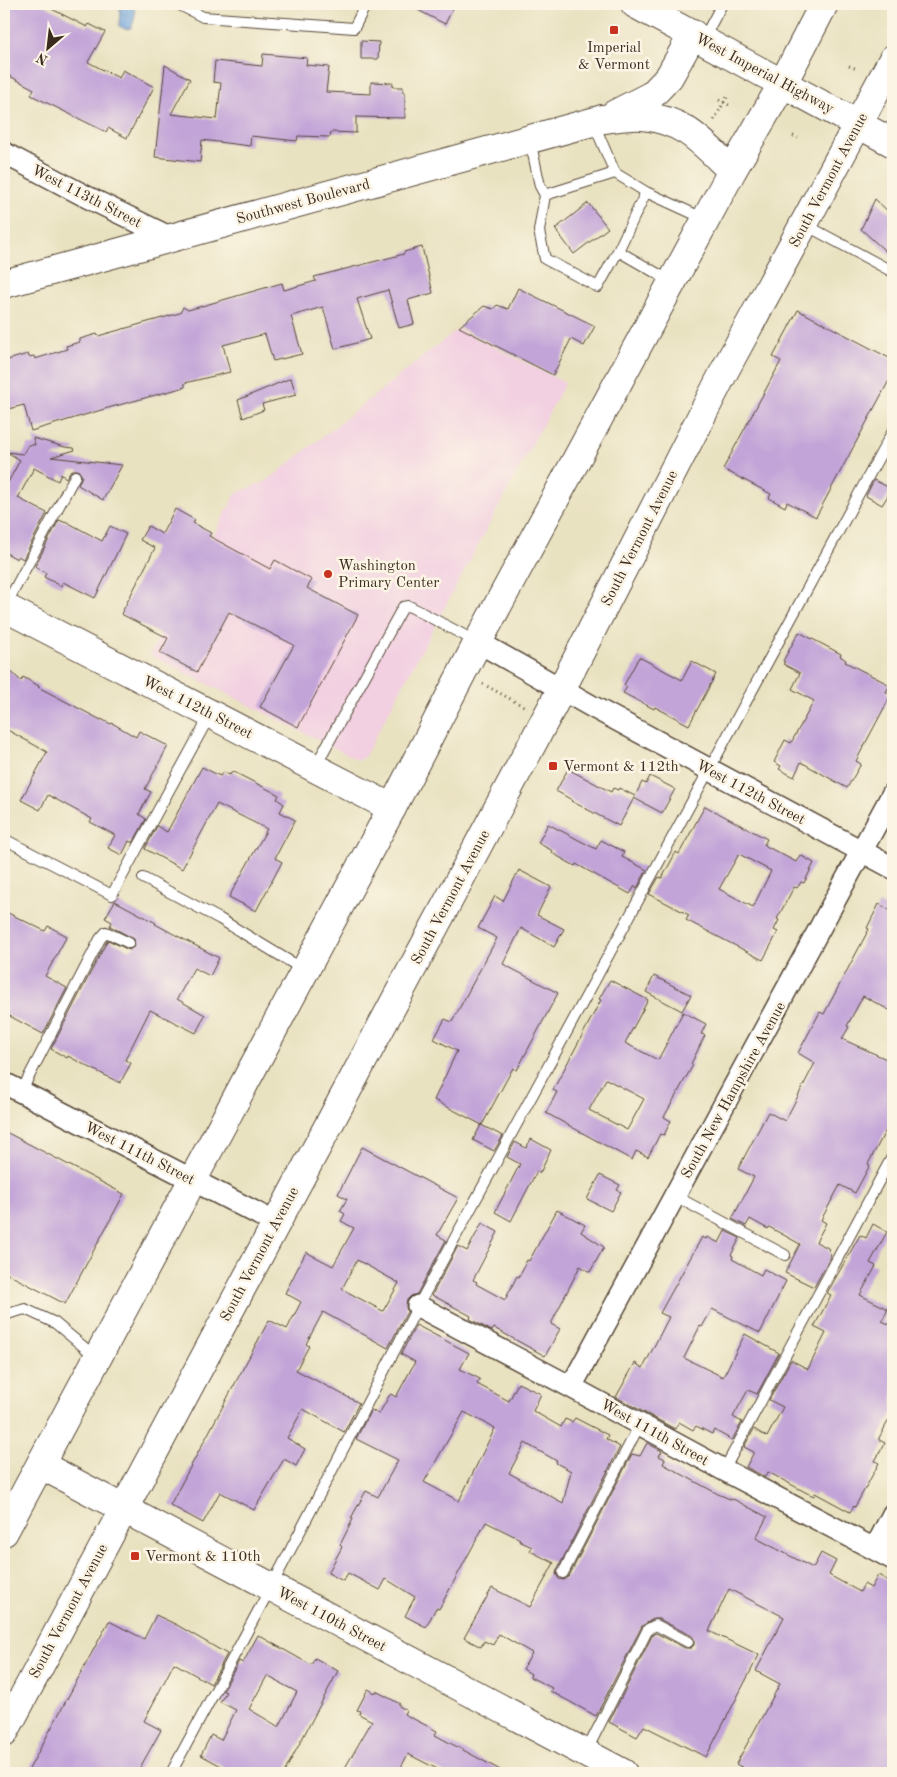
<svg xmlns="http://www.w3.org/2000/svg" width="897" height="1777" viewBox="0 0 897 1777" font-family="'Old Standard TT',serif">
  <defs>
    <pattern id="water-ripples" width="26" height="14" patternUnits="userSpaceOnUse" patternTransform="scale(1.25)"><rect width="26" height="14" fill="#6fa4dc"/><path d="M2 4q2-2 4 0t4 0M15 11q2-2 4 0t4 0" fill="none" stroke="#5c86b2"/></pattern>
  </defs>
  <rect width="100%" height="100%" fill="#fcf5e5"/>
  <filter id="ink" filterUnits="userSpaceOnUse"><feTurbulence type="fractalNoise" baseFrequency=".02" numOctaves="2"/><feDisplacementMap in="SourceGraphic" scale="10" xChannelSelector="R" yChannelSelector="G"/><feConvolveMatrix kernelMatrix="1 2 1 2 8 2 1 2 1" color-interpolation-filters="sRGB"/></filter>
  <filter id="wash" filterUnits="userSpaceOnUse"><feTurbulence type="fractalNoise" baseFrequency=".0096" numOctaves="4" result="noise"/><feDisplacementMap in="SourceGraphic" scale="20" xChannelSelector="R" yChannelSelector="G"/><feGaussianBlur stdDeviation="1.12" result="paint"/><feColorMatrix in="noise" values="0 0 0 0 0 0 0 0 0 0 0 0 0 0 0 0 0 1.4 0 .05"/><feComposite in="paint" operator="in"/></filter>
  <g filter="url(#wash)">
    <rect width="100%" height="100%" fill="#e9e2c1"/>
    <path fill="#f2cfe1" d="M458,329L565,383L364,758L358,760L150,655L236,493L267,481Z"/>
    <path fill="url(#water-ripples)" stroke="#55677d" d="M117,4H132C137,11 135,20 131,28L125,29L119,26L120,9Z"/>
    <g id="blocks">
      <path fill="#c2a4d8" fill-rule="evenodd" d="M4,4H42L87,27L89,24L105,32L88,62L119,78L123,70L154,87L127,138L108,128L106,132L31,95L34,89L4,73Z
        M406,4H455L445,24Z
        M361,41L379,42L378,59H361Z
        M263,54L307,58L306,65L329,67L326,92L371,94V82L393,83V87H403V93H405V118L356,117V133L331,132L330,137L298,136L297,141L251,136L250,146L202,140L200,162L155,157L165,65L190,79L171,114L217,119L221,83L213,82L215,61L262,66Z
        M875,199L893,216V258L861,229Z
        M588,203L608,228L574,254L555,229Z
        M422,247L433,293L408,300L414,324L399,328L388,290L357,299L370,339L335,349L323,307L291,316L302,354L273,361L265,334L223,345L230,372L185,383V387L108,408L31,431L24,405L4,410V361L28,354L29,357L34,356L35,359L67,349L66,346L80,342V339L97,334L98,336L180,313L183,307L188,310L282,283L284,290L316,281L314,277L404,254V252Z
        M518,288L595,326L584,346L571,339L553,375L459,327L484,306L493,309L497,305L508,309Z
        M798,310L893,360V373L816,517L787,502L785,507L769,498L771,494L723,469L781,361L773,357Z
        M291,378L296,395L262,404L264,410L243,418L238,400Z
        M33,438L65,447L74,448L75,450L51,457L122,465L103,500L78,485L82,476L78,470H71L66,478L61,474L58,481L34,468L18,498L47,513L23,559L18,556L17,559L4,552V490L20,460L7,452L23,454L28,445H35Z
        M874,480L892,489L882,505L866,496Z
        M175,509L195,520L193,523L211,533L209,536L270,569L275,560L312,580L307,588L358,615L298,727L260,707L294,645L229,612L197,672L160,653L168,638L121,614L155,548L140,540L148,526L162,534Z
        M59,520L64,522L65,521L102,541L110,526L126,534L95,598L63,582L61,586L44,577L46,573L35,566Z
        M799,632L841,654L840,656L846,660L845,662L890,685L886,692L891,695L856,761L861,764L847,788L801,762L794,777L779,769L781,766L774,762L785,740L791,743L814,701L792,689L800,673L783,664L785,662L783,661Z
        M639,657L682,680L692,661L716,674L689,725L655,707L654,709L623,693L627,687L624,685Z
        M4,665L21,681L23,677L39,686L38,687L101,720V719L111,724L112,723L136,737L139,731L168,746L145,789L151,792L139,814L146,819L133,843L129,841L122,855L108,848L115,835L90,822L92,819L48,795L40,810L21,800L47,752L4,728Z
        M202,767L220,776L223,772L230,775L232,771L279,795L277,799L284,804L280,812L295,820L275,858L282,862L256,911L229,897L267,829L217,804L182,869L145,849L157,826L167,832Z
        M568,769L611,792L613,788L618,790L619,788L635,796L619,826L571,801L572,800L556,791Z
        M650,776L675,789L662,813L634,798L642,782L646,784Z
        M705,806L767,839L764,845L796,862L800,855L814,863L804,883L801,882L797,888L794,887L777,919L779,920L774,930L778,932L763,960L686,920L689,915L649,894L659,877L662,878L676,852L679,854ZM739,854L771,871L753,907L719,889Z
        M548,824L596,849L601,840L624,852L622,857L647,870L637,888L635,886L630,894L576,864L575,866L552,853L553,851L538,843Z
        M519,870L551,887L537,915L564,929L554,947L521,928L503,964L558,993L517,1070L513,1068L482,1125L434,1100L457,1051L434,1039L445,1019L452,1022L497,938L478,928L495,896L503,901Z
        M115,901L156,923L155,924L219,958L210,976L194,968L177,999L205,1015L196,1033L150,1010L125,1060L131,1063L120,1083L79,1062L68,1056L67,1058L51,1049L106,943L108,940L129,950L135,946L134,939L110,926L112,922L105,918Z
        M879,904L893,912V1012L863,996L847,1026L849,1027L842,1039L893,1062V1117L868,1164L870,1165L855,1193L840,1185L821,1220L826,1223L816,1242L828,1248L831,1256L814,1287L785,1273L800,1244L769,1227L768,1229L750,1219L746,1226L732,1219L754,1177L738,1169L768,1112L785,1121L815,1063L798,1053L820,1012L824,1014L869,929L867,928Z
        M4,911L45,931L48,926L67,936L45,976L67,988L43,1034L4,1013Z
        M654,976L691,995L682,1011L646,992Z
        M610,980L648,1000L625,1043L658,1060L683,1012L706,1024L701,1034L705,1035L691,1064L693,1065L664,1117L671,1121L664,1135L660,1134L648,1157L636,1151L632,1160L546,1113L557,1092L553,1090L601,1000L599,999ZM606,1079L644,1099L627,1130L589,1110Z
        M481,1125L503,1136L494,1151L473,1140Z
        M4,1131L124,1194L65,1304L4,1272Z
        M531,1139L551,1150L540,1173L537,1171L511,1221L495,1212L520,1164L507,1157L515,1142L526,1148Z
        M362,1147L458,1198L437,1235L446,1240L417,1294L411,1296L407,1300L406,1306L407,1312L388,1348L323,1312L306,1344L309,1346L296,1370L359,1403L344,1432L303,1409L287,1438L305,1449L296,1466L284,1459L254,1510L220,1492L203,1523L170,1505L269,1320L287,1329L301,1302L285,1293L306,1252L333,1266L354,1228L341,1221L345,1214L340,1211L347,1199L338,1194ZM357,1260L399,1283L383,1311L342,1289Z
        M600,1175L620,1185L617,1190L621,1192L611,1211L587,1199Z
        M557,1210L585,1225L581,1232L604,1247L590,1272L580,1266L551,1324L560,1329L545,1356L494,1328L492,1331L470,1319L471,1316L432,1295L458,1246L467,1251L482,1223L498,1232L473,1280L477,1282L476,1284L505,1300L517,1276L519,1277L527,1260L529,1261Z
        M873,1224L887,1232L870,1263L876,1266L860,1295L888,1309L882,1321L893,1326V1412L879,1438V1440L885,1443L875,1461L879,1463L855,1507L854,1506L850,1512L815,1493L814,1496L807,1493L768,1472L765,1477L746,1467L754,1452L744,1447L754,1429L767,1437L783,1407L769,1400L791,1360L808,1369L826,1333L814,1327L831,1295L827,1293L860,1235L866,1238Z
        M725,1231L740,1238L731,1255L733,1256L732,1259L761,1275L764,1269L786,1281L760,1333L712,1309L702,1327L700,1326L684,1358L723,1377L745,1334L779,1353L757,1394L748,1390L733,1417L742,1422L732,1440L714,1430L712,1434L696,1426L693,1430L679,1422L675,1429L616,1397L635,1363L643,1368L669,1317L660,1313L702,1237L706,1239L707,1237L719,1243Z
        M416,1325L469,1353L460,1369L480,1379L477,1384L509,1401L518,1383L541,1394L533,1411L561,1427L565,1419L572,1422L575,1418L608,1435L606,1439L620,1447L557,1570L556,1574L559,1579L564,1580L569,1576L632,1454L640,1456L647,1443L662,1451L659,1456L665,1459L663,1464L718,1494L732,1500L733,1499L767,1517L756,1538L813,1568L821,1553L836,1561L829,1575L860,1592L864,1584L871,1588L878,1575L893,1583V1761L887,1773H752L736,1764L780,1684L756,1671L784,1617L729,1589L709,1631L759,1655L706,1757L644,1726L637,1737L609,1722L653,1634L656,1633L685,1648H691L694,1645V1639L692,1636L659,1619H653L642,1626L596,1716L550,1691L552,1688L530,1677L531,1674L523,1669L532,1653L499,1634L493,1645L484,1641L481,1647L464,1638L492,1588L530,1607L554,1563L530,1551L532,1547L519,1541L520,1539L486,1522L439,1609L436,1608L426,1627L405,1616L415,1597L386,1579L380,1590L348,1573L343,1581L328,1573L342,1547L340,1545L353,1519L351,1518L366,1491L378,1497L398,1460L356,1439L371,1410L379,1414L389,1396L391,1394L396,1397L415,1362L401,1354ZM464,1412L495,1428L459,1501L424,1482ZM525,1443L557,1461L556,1463L571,1471L563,1503L509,1473Z
        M156,1615L177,1625L227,1654L211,1684L174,1663L144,1721L161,1730L137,1773H27L109,1621L144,1639Z
        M258,1635L311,1665L315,1658L338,1671L284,1773H234L201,1755L211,1735L221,1740L236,1710L220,1702L226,1692L223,1691L239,1661L243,1663ZM267,1676L297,1692L279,1727L249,1709Z
        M368,1689L375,1693L376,1691L400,1704L399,1706L406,1710L404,1714L437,1731L435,1735L506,1773H445L408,1754L398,1773H342L372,1721L359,1714L360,1711L357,1710Z"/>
    </g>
  </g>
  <g filter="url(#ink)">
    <use href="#blocks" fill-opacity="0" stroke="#554636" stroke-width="1"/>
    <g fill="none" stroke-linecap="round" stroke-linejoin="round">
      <g stroke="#554636" stroke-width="12">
        <path id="lane" d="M178,4L203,17L354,28L366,4
          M703,40L722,4
          M594,124L615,173
          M530,140L540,186L545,195L539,231L545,259L598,287L618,251L672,282
          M545,195L615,173L646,192L705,219
          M804,224L893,272
          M618,251L646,192
          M5,607L75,476
          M315,767L403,607L409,606L477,642
          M4,839L112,895L210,715
          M143,878L220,919L304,970
          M21,1092L100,939L106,932L129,943
          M675,1196L785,1255
          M4,1315L25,1309L55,1323L96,1357
          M724,1470L893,1155
          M563,1573L640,1424
          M586,1752L648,1629L656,1625L688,1642
          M171,1773L271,1587L418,1306L893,431"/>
      </g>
      <g stroke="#554636" stroke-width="24">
        <path id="street" d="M4,153L87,197L171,238
          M478,642L593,707L893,868
          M4,1083L276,1223
          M418,1306L571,1387L724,1470L893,1559
          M571,1387L893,793
          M875,1549L893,1514"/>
      </g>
      <g stroke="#554636" stroke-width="30">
        <path id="secondary" d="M4,284L603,119
          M4,607L392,808
          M41,1465L623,1773"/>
      </g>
      <g stroke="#554636" stroke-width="30">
        <path id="primary" d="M635,4L893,143
          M615,114L652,95L669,77L693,34
          M603,119C615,118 629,115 642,116C685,120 703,143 732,171
          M4,1532L392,808L478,642L732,171L783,83L824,4
          M4,1733L561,690L725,370L893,59"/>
      </g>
      <path stroke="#554636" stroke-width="3" stroke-dasharray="1 4" stroke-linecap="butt" d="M849,66L857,69
        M719,100L731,106
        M714,120L727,97
        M793,136L798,138
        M483,684L527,708"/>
      <use href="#lane" stroke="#fff" stroke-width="10"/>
      <use href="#street" stroke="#fff" stroke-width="21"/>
      <use href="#secondary" stroke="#fff" stroke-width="28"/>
      <use href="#primary" stroke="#fff" stroke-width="28"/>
    </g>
  </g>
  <g fill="#c8321e" stroke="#fcf5e5" stroke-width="2">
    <rect x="609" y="25" width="10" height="10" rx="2.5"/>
    <circle cx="328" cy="574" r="5"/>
    <rect x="548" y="761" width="10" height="10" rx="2.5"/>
    <rect x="130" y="1551" width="10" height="10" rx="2.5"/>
  </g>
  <g text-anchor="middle" stroke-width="5" stroke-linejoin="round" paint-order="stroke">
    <g font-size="15" fill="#3b2a1e" stroke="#fcf5e5" text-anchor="start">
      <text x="614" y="52" text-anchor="middle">Imperial<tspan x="614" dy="17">&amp; Vermont</tspan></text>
      <text x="338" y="570">Washington<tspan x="338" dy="17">Primary Center</tspan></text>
      <text x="563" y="771">Vermont &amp; 112th</text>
      <text x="145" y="1561">Vermont &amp; 110th</text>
    </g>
    <g font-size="15" fill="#3b2a1e" stroke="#fcf5e5">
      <text transform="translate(765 73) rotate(28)" y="5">West Imperial Highway</text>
      <text transform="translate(828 180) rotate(-62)" y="5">South Vermont Avenue</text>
      <text transform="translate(87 196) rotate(27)" y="5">West 113th Street</text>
      <text transform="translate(303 201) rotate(-15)" y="5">Southwest Boulevard</text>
      <text transform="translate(639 538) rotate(-63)" y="5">South Vermont Avenue</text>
      <text transform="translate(198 707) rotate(27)" y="5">West 112th Street</text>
      <text transform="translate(751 792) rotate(28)" y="5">West 112th Street</text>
      <text transform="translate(450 897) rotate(-62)" y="5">South Vermont Avenue</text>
      <text transform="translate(733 1090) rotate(-61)" y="5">South New Hampshire Avenue</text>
      <text transform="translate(140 1153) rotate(27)" y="5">West 111th Street</text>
      <text transform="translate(259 1254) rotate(-62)" y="5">South Vermont Avenue</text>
      <text transform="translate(655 1432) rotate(29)" y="5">West 111th Street</text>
      <text transform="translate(68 1611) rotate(-62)" y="5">South Vermont Avenue</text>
      <text transform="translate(332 1619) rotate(28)" y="5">West 110th Street</text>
    </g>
  </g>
  <rect width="897" height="1777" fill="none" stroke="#fcf5e5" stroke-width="20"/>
  <g transform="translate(48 48) rotate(208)" stroke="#fcf5e5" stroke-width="4" paint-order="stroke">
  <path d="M0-4L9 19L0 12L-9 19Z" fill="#3b2a1e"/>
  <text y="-8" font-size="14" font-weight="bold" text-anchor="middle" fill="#3b2a1e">N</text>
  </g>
</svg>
